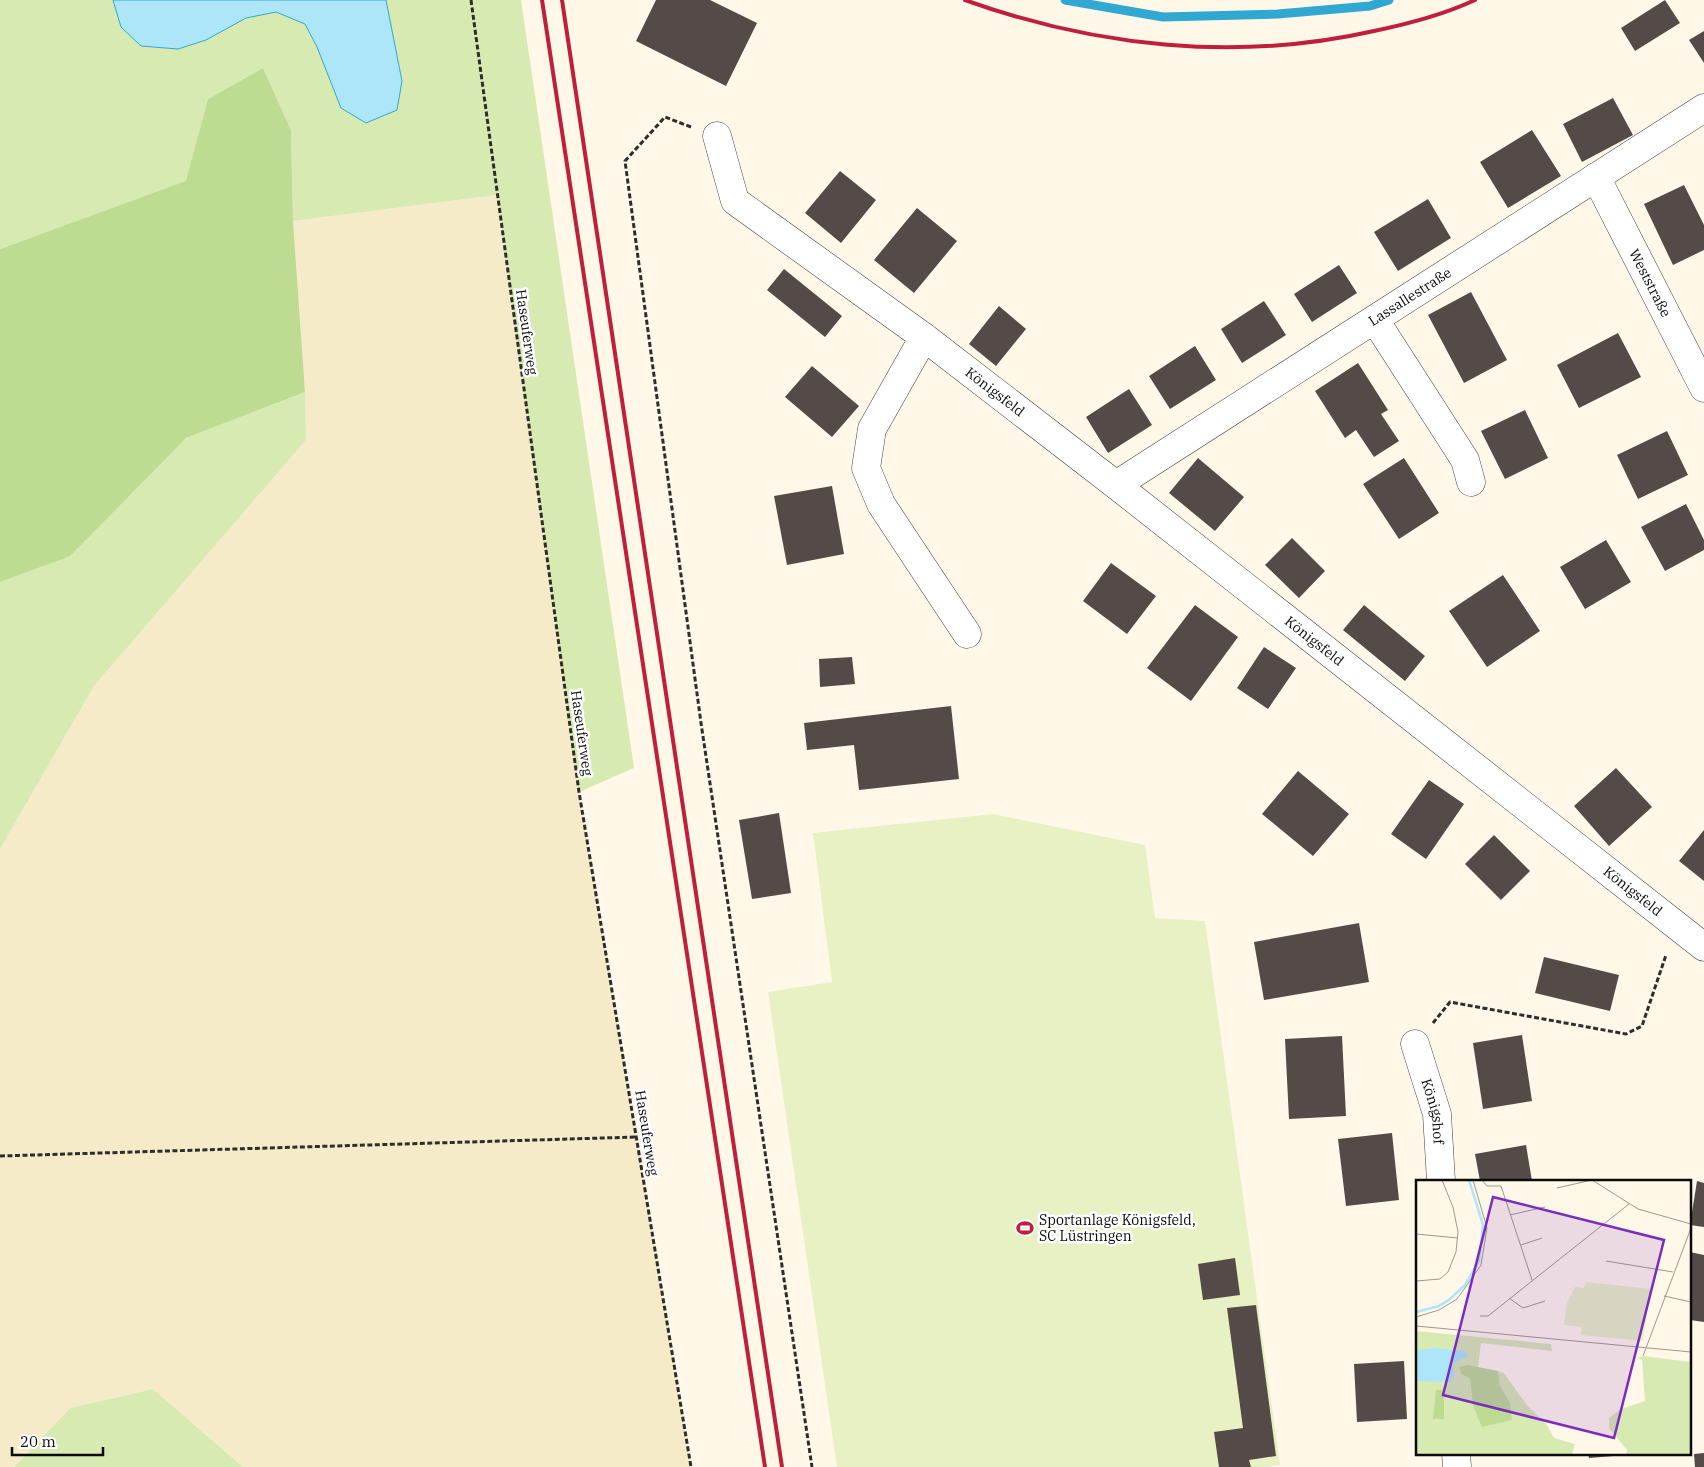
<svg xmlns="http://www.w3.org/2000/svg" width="1704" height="1467" viewBox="0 0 1704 1467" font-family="'IBM Plex Serif',serif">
  <rect width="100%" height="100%" fill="#fff8e9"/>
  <path fill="#f5ebc9" d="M497,195L579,792L691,1467H243L153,1389L70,1408L14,1467H0V849L94,686L306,440L305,392L293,221Z"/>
  <path fill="#d7eab2" d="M0,0H521L634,768L579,792L497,195L293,221L291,130L263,68L208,99L187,181L0,249Z
    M305,392L306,440L94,686L0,849V582L60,559L186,438Z
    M153,1389L243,1467H14L70,1408Z"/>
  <path fill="#bddb91" d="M263,68L291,130L293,221L305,392L186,438L70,556L0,582V249L186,181L208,99Z"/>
  <path fill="#e8f1c4" d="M993,814L1145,845L1155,918L1205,921L1280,1465L1267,1467H837L768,992L832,982L813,833Z"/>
  <path fill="#ace6f8" stroke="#30a8d2" d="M113,0H386L402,81L397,110L366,123L341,108L317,47L305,24L276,12L246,18L206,40L178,49L141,46L121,27Z"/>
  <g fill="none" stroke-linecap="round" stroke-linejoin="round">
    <path stroke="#30a8d2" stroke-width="9" d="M1065,0L1163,17L1278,14L1370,6L1389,0"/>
  </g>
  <path fill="#544a47" d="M656,0H710L757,23L726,86L636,41Z
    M1665,0L1680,23L1635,51L1621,28Z
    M1704,31V63L1689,40Z
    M1613,98L1633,135L1582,162L1563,124Z
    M1532,130L1561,176L1508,208L1480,162Z
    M840,171L876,200L841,243L805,213Z
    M1684,185L1704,225V250L1673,265L1644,204Z
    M1428,199L1451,238L1398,271L1374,232Z
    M917,208L957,241L914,293L874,260Z
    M1339,265L1357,293L1312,322L1294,294Z
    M784,269L842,316L825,337L767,290Z
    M1471,292L1507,360L1464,383L1428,315Z
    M1264,301L1286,335L1242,363L1221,329Z
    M999,306L1026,329L996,366L969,344Z
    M1618,333L1641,377L1579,408L1557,365Z
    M1195,346L1216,380L1170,409L1149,376Z
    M1358,363L1388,410L1381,414L1399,441L1374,457L1356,430L1345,438L1315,391Z
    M812,366L859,406L832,437L785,397Z
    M1129,389L1152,425L1108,453L1086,417Z
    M1525,410L1548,458L1505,479L1481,431Z
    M1667,431L1688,475L1638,499L1617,455Z
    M1198,458L1244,497L1215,531L1169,493Z
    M1404,458L1439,513L1399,539L1363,484Z
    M832,486L844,554L787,565L774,496Z
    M1686,504L1704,540V550L1665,571L1641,527Z
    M1292,538L1325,571L1299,598L1265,565Z
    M1606,540L1631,582L1585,609L1560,567Z
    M1111,563L1156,596L1127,634L1083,601Z
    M1503,575L1540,631L1487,667L1449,611Z
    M1195,605L1238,637L1191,701L1147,668Z
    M1364,605L1425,656L1405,681L1343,630Z
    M1264,647L1296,668L1268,709L1237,688Z
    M852,657L855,684L820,687L819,659Z
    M951,706L959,779L859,790L854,745L807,750L804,723Z
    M1616,768L1652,807L1609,846L1574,806Z
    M1298,771L1349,814L1313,856L1262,814Z
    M1429,780L1464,804L1426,859L1391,834Z
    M779,813L791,893L752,899L739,820Z
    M1704,830V881L1679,861Z
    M1494,835L1530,871L1501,900L1465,864Z
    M1359,923L1369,982L1264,1000L1254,942Z
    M1544,957L1619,975L1610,1011L1535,993Z
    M1522,1035L1532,1101L1483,1109L1473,1043Z
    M1342,1036L1346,1116L1289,1119L1285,1039Z
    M1392,1133L1399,1200L1346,1206L1338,1139Z
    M1526,1145L1532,1181H1480L1475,1154Z
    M1697,1181L1704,1183V1227L1690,1225Z
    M1690,1252L1704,1255V1322L1690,1320Z
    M1235,1258L1240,1295L1203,1300L1198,1264Z
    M1256,1305L1276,1456L1249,1460L1251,1467H1219L1214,1432L1243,1428L1227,1308Z
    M1404,1361L1407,1419L1357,1422L1354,1364Z
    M1588,1453H1614V1456L1589,1458Z
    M1704,1453V1467H1695L1694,1454Z"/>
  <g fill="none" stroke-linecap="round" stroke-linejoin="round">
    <g stroke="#3e3e3e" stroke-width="29">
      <g id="minor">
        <path id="s1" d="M717,136L735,201L924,337L1116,485L1704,947"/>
        <path id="s2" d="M1596,177L1704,388"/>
        <path d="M1375,320L1465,460L1471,482"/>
        <path d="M924,337L872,429L866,468L881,504L967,634"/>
        <path id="s3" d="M1116,485L1704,108"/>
        <path id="s4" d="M1415,1044L1437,1114L1441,1181"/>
        <path d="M1456,1453L1457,1467"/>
      </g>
    </g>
    <path stroke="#2d2d2d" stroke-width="3" stroke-dasharray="5 2.5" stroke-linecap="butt" d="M471,0L579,792L691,1467
      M691,127L665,117L625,161L701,723L812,1467
      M1433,1023L1450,1002L1626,1034L1642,1026L1666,955
      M0,1156L636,1137"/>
    <use href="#minor" stroke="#fff" stroke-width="28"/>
    <path stroke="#bf1f3d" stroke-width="4" d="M542,0L765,1467
      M562,0L782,1467
      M965,0C1096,47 1237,62 1374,31C1408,24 1443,15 1475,0"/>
  </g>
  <defs>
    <g id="stadium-bare" transform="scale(1.35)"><path d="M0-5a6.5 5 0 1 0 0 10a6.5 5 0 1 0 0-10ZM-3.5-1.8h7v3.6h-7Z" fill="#bf1f3d" stroke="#fff" stroke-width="2.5" paint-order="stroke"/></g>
  </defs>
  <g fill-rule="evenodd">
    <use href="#stadium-bare" x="1025" y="1228"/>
  </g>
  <g text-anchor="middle" stroke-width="5" stroke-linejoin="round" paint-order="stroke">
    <g font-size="14" fill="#0b0b0b" stroke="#fff">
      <text dy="5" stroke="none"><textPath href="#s2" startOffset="119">Weststraße</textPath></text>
      <text dy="5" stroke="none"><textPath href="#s3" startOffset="349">Lassallestraße</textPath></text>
      <text transform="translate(527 332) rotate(82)" y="5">Haseuferweg</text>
      <text dy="5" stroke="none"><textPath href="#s1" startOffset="390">Königsfeld</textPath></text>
      <text dy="5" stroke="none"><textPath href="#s1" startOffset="795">Königsfeld</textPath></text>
      <text transform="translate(582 733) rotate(82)" y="5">Haseuferweg</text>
      <text dy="5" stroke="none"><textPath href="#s1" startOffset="1200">Königsfeld</textPath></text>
      <text dy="5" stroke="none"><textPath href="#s4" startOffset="70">Königshof</textPath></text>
      <text transform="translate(647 1133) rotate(81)" y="5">Haseuferweg</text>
    </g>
    <g font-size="14" fill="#0b0b0b" stroke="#fff" text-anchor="start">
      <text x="1039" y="1225">Sportanlage Königsfeld,<tspan x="1039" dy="16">SC Lüstringen</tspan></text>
    </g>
  </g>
  <g transform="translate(1416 1180)">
    <rect width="275" height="275" fill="#fff8e9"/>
    <path d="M0,151L135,164L136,171L65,163L62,188L43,187L45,194L54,199L57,225L84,206L82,191L88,193L110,224L131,245L138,258L159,264L156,275H0ZM227,176L275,182V275H210L211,270L193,248V238L205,229L229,221L226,180L222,178Z" fill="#d7eab2"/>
    <path d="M51,185L82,191L84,206L94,223L96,240L66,247L57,226L54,199L45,194L43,187ZM20,210H28V239H17Z" fill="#bddb91"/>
    <path d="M170,102L235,109L227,161L165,155L166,147L148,145L151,123L159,107L168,108Z" fill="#e8f1c4"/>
    <path d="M19,168L49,171L52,176L37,183L38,196L34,202L0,201V170Z" fill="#ace6f8"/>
    <path fill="none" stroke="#ace6f8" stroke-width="2.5" d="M0,132L23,126L34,119L49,105L63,81L67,45L53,0"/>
    <path fill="none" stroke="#9d9990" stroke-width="1" d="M66,0L71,6H85L116,100M176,0L222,29L275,44M141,8L176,0M94,35L129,27M0,54L42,58M105,65L126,58M190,81L257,92M0,101L24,99L32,92L40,72L42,52L37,27L26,0M248,116L275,122M93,118L107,128L129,121M64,136H72L213,24M0,137L23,130L41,119L65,85L71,48L57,0M0,146L275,172M227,176L275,48"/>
    <path fill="#7b2cbf" fill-opacity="0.15" stroke="#7b2cbf" stroke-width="2.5" d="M77,17L248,60L198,258L27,215Z"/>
    <rect width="275" height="275" fill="none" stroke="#0b0b0b" stroke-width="2.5"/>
  </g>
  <path d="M12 1447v8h91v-8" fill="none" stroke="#0b0b0b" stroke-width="2.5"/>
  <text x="20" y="1447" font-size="15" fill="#0b0b0b" stroke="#ffffff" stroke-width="4" paint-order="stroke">20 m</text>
</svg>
